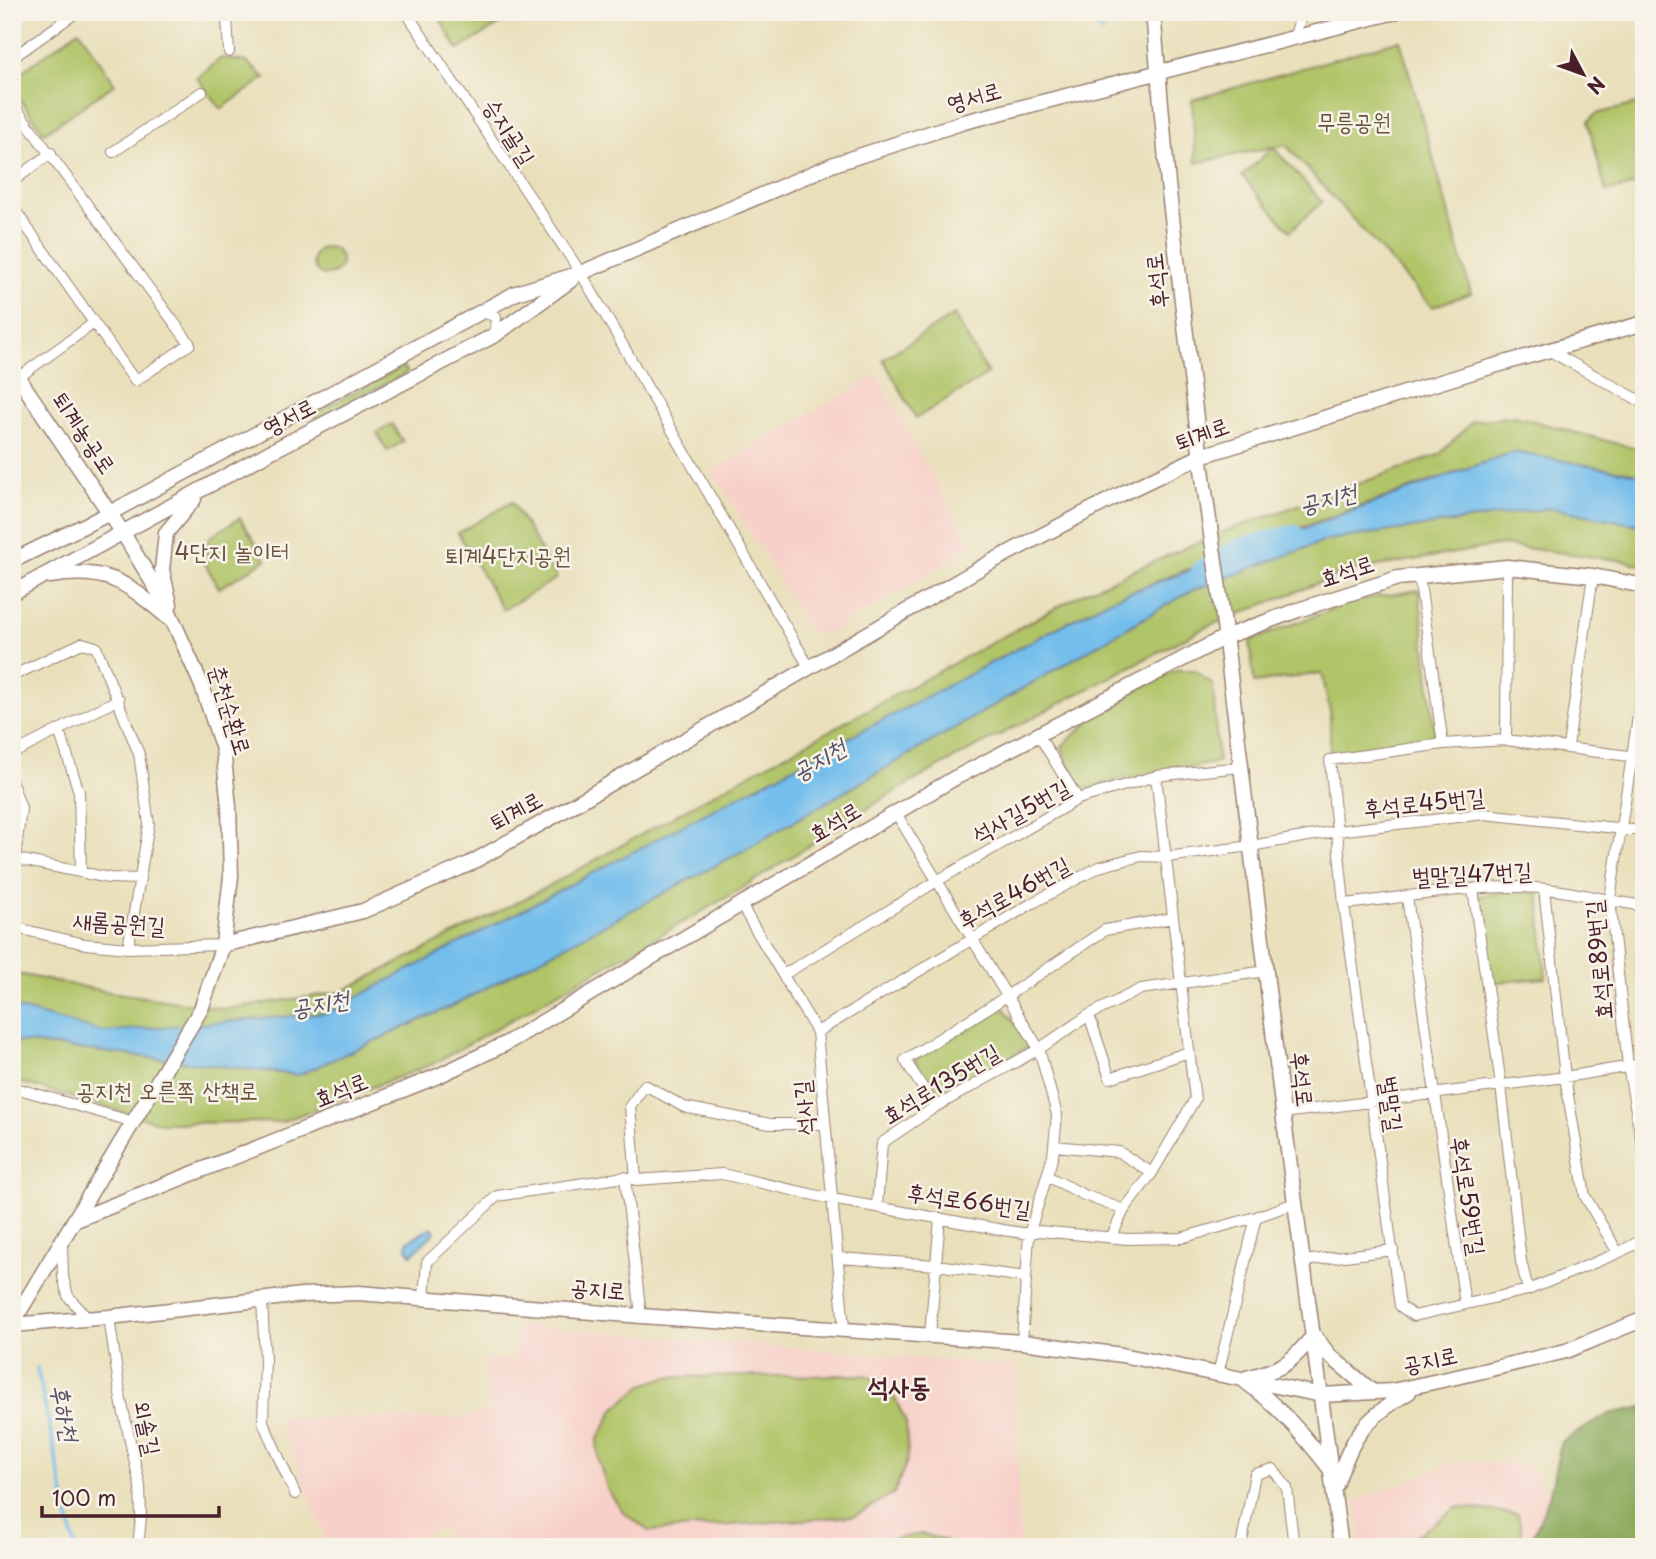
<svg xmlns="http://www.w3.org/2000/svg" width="1656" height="1559" viewBox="0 0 1656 1559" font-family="'Playpen Sans','Poor Story',sans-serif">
  <rect width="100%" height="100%" fill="#f7f3e8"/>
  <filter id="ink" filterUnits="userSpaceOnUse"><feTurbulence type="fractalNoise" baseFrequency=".0143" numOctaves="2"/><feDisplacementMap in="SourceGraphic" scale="14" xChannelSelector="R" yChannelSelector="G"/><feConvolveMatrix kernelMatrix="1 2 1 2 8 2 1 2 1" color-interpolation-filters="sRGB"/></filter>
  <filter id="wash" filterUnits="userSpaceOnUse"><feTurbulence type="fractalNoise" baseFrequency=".00686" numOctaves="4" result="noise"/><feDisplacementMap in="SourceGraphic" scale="28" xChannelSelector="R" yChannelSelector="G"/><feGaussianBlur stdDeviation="1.57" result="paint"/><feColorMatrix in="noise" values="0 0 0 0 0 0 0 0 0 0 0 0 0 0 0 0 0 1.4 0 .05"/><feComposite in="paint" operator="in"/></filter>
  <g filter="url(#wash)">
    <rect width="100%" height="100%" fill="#e9e0bb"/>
    <path fill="#f7d1c9" d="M877,375L972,547L826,635L810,632L712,470Z
      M518,1325L1016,1366L1020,1547H450L442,1527L401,1547H329L278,1418L454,1419L491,1410L483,1360L514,1359Z
      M1457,1461L1528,1465L1558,1509L1644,1547H1361L1355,1502Z"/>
    <path fill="#b0c468" stroke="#7d724a" stroke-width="2" d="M436,12H519L458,50Z
      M79,30L115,84L44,133L13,89L16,76Z
      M1400,40L1471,293L1432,307L1286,145L1274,148L1322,202L1290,231L1242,176L1273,147L1196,163L1192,100Z
      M221,58L247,62L265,78L221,109L197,78Z
      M1644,102V183L1606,192L1588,122L1596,114Z
      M313 261a14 14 0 1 1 28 0a14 14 0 1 1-28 0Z
      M954,315L988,374L916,418L883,359Z
      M403,367L407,371L403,375L318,419L315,417L318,411Z
      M1515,416L1644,451V475L1513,452L1240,549L1112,599L327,1014L103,1032L12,1007V973L110,992L225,1009L341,992L547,887L733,783L1085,592L1212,536L1439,455L1473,421Z
      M392,424L403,442L387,451L377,433Z
      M512,502L557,578L503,610L458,533Z
      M1551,508L1644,526V565L1618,560L1501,545L1349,571L1206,627L944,764L886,797L736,892L433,1064L281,1122L161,1123L12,1080V1041L299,1075L454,1005L739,853L1191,591L1327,540Z
      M240,518L266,560L219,588L204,562L209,538Z
      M1419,590L1435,738L1330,754V712L1322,673L1254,683L1250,641L1353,601Z
      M1175,670H1195L1213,685L1218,762L1148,776L1122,779L1087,789L1072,783L1062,746L1103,709Z
      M1511,891L1539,893L1546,978L1490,983L1479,896Z
      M1004,1008L1031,1045L939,1098L914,1060Z
      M867,1375L885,1387L896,1400L906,1423L908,1458L894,1493L855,1516L649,1531L624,1513L608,1491L599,1462L597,1441L615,1408L643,1385L666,1377Z
      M1458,1507L1518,1514L1524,1547H1400Z
      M922,1534L946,1541V1547H847Z"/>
    <path fill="#8caa5c" stroke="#6b6444" stroke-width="2" d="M1644,1407V1547H1533L1532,1538L1549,1498L1561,1442L1609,1414Z"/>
    <path fill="#73beec" stroke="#5e6e8c" stroke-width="2" d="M1513,452L1644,475V526L1551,508L1327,540L1191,591L739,853L454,1005L299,1075L12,1041V1007L103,1032L327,1013L1112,599Z
      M432,1227L435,1232L411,1255L407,1248L408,1241Z"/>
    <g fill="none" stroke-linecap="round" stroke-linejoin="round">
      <path stroke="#73beec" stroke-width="3.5" d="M1084,12L1103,32
        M37,1368L75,1547"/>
      <path stroke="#73beec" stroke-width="21" d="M1201,571L1240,549L1294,535"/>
    </g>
  </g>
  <g filter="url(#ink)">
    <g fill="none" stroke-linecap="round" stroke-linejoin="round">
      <g stroke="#9a8073" stroke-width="12">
        <path id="street" d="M406,12L581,273L809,667
          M1294,39L1302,12
          M229,52L227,18L235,12
          M12,58L77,12
          M12,103L190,344L135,381L12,206
          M113,152L202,92
          M12,182L51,153
          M483,312L496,317L495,335
          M1550,351L1644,403
          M12,382L94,323
          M1419,576L1443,744
          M12,676L82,643L96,647L139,754L149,824L128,948
          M1644,678L1610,899L1628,1066L1644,1155
          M59,730L79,792L81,871
          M1038,734L1078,799
          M1506,740L1507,567
          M1568,746L1593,576
          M12,754L119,699
          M1644,758L1506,740L1443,744L1330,760L1344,904L1400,1306L1414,1316L1528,1290L1618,1253L1644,1239
          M12,783L21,808L15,858
          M896,813L1039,1049L1057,1115L1053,1156L1029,1234L1022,1342
          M12,858L109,878L140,879
          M1473,889L1501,1085L1521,1261L1528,1290
          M1544,889L1565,1077L1585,1196L1618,1253
          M1407,897L1465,1304
          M1344,904C1401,898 1458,887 1516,887C1559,887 1602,900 1644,906
          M741,905L817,1032L844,1328
          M12,927L85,944L128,948L223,945
          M783,975L937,881L1078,799L1156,776L1241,767
          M1089,1015L1110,1078L1189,1052
          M817,1032L1031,904L1099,867L1141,856L1167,857L1251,846L1337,831L1484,814L1644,831
          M12,1087L134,1122
          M935,1107L905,1060L1007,996L1105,930L1173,918
          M1283,1113L1565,1077L1644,1064
          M1054,1146L1119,1152L1152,1173
          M1047,1176L1084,1195L1124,1210
          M625,1177L641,1316
          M636,1180L630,1106L645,1085L684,1107L770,1124H825
          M877,1206L882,1143L935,1107L1039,1049L1089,1015L1141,989L1266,971
          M1111,1238L1124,1210L1152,1173L1195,1099L1156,776
          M62,1244L63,1277L68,1296L88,1319
          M839,1258L936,1265L1026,1277
          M1304,1261L1393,1250
          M424,1298L427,1262L497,1196L625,1177L636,1180L722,1174L832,1199L1003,1230L1029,1234L1039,1231L1127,1239L1181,1238L1256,1217L1295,1203
          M262,1299L265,1360L263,1422L295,1494
          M109,1317L121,1400L140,1486L141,1517L138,1547
          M930,1335L940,1218
          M1218,1374L1256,1217
          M1241,1547L1255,1474L1273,1469L1287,1488L1294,1547"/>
      </g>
      <g stroke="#9a8073" stroke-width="17">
        <path id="secondary" d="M1153,12L1168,184L1204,485L1223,617L1283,1113L1341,1547
          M12,368L123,533L166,605L202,686L223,749L229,807L231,876L223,945L201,1009L12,1324
          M12,561L110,513L516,293L581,273L834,164L964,122L1395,12
          M50,576C109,566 127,584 170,619
          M12,593L270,452L495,335L571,280
          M170,604L162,570L166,533L194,499
          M223,945L363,911L469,864L556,815L989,563L1125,492L1201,456L1473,372L1644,323
          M76,1220L438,1076L505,1044L953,779L1225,637L1298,610L1398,578L1419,576L1507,567L1593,576L1644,586
          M12,1325L109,1317L302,1295L359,1293L641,1316L1022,1342L1122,1355L1322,1395L1392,1391L1470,1374L1566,1351L1644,1319
          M1246,1378C1283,1369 1290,1364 1314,1335L1329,1355L1373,1392
          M1246,1382C1280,1407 1305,1437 1331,1470
          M1336,1485C1353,1435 1363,1420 1409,1392"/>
      </g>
      <use href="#street" stroke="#fff" stroke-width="10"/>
      <use href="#secondary" stroke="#fff" stroke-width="14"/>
    </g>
  </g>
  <g text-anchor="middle" stroke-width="5" stroke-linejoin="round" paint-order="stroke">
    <g font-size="23" fill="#4a1f2b" stroke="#f7f3e8">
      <text transform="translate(974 97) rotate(-16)" y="8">영서로</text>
      <text transform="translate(509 132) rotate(57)" y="8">승지골길</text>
      <text transform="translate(1157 281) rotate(-97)" y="8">후석로</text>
      <text transform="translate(289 417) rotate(-27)" y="8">영서로</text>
      <text transform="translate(84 433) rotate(56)" y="8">퇴계농공로</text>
      <text transform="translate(1202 434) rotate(-20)" y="8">퇴계로</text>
      <text transform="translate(1347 571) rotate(-18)" y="8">효석로</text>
      <text transform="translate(230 710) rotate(73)" y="8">춘천순환로</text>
      <text transform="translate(1424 803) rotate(-6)" y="8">후석로45번길</text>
      <text transform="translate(516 811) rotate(-29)" y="8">퇴계로</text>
      <text transform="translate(1021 811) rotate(-29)" y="8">석사길5번길</text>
      <text transform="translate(835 822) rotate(-31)" y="8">효석로</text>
      <text transform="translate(1472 874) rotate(-3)" y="8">벌말길47번길</text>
      <text transform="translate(1014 893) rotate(-29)" y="8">후석로46번길</text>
      <text transform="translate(119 923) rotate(4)" y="8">새롬공원길</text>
      <text transform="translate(1599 960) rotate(-95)" y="8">효석로89번길</text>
      <text transform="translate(1302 1079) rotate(83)" y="8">후석로</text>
      <text transform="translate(941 1084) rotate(-31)" y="8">효석로135번길</text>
      <text transform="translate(341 1090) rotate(-22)" y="8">효석로</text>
      <text transform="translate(1391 1104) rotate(82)" y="8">벌말길</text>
      <text transform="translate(804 1108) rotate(-95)" y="8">석사길</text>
      <text transform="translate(1468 1196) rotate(81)" y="8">후석로59번길</text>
      <text transform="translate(969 1201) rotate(8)" y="8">후석로66번길</text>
      <text transform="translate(598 1289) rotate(5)" y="8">공지로</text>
      <text transform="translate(1430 1360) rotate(-12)" y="8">공지로</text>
      <text transform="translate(147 1428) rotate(78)" y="8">외솔길</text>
    </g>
    <g font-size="23" fill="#69513d" stroke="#f7f3e8">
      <text x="1354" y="130">무릉공원</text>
      <text x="232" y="560">4단지 놀이터</text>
      <text x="508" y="564">퇴계4단지공원</text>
      <text x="167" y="1099">공지천 오른쪽 산책로</text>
    </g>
    <g font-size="24" font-style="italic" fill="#564f65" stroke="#f7f3e8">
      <text transform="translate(1328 499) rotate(-14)" y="8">공지천</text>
      <text transform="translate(819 760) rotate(-30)" y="8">공지천</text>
      <text transform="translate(320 1004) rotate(-10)" y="8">공지천</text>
      <text transform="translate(64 1413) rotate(78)" y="8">후하천</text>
    </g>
    <g font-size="26" font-weight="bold" fill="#4a1f2b" stroke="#f7f3e8">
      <text x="899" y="1396">석사동</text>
    </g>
  </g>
  <rect width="1656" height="1559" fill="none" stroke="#f7f3e8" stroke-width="42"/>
  <g transform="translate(1583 74) rotate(131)" stroke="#f7f3e8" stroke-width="5" paint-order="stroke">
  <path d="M0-5L12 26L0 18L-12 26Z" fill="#4a1f2b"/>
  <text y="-10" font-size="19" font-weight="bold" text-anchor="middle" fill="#4a1f2b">N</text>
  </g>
  <path d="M42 1506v10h177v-10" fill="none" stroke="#4a1f2b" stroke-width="3.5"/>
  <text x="52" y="1506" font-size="21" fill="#4a1f2b" stroke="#f7f3e8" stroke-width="5" paint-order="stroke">100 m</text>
</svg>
